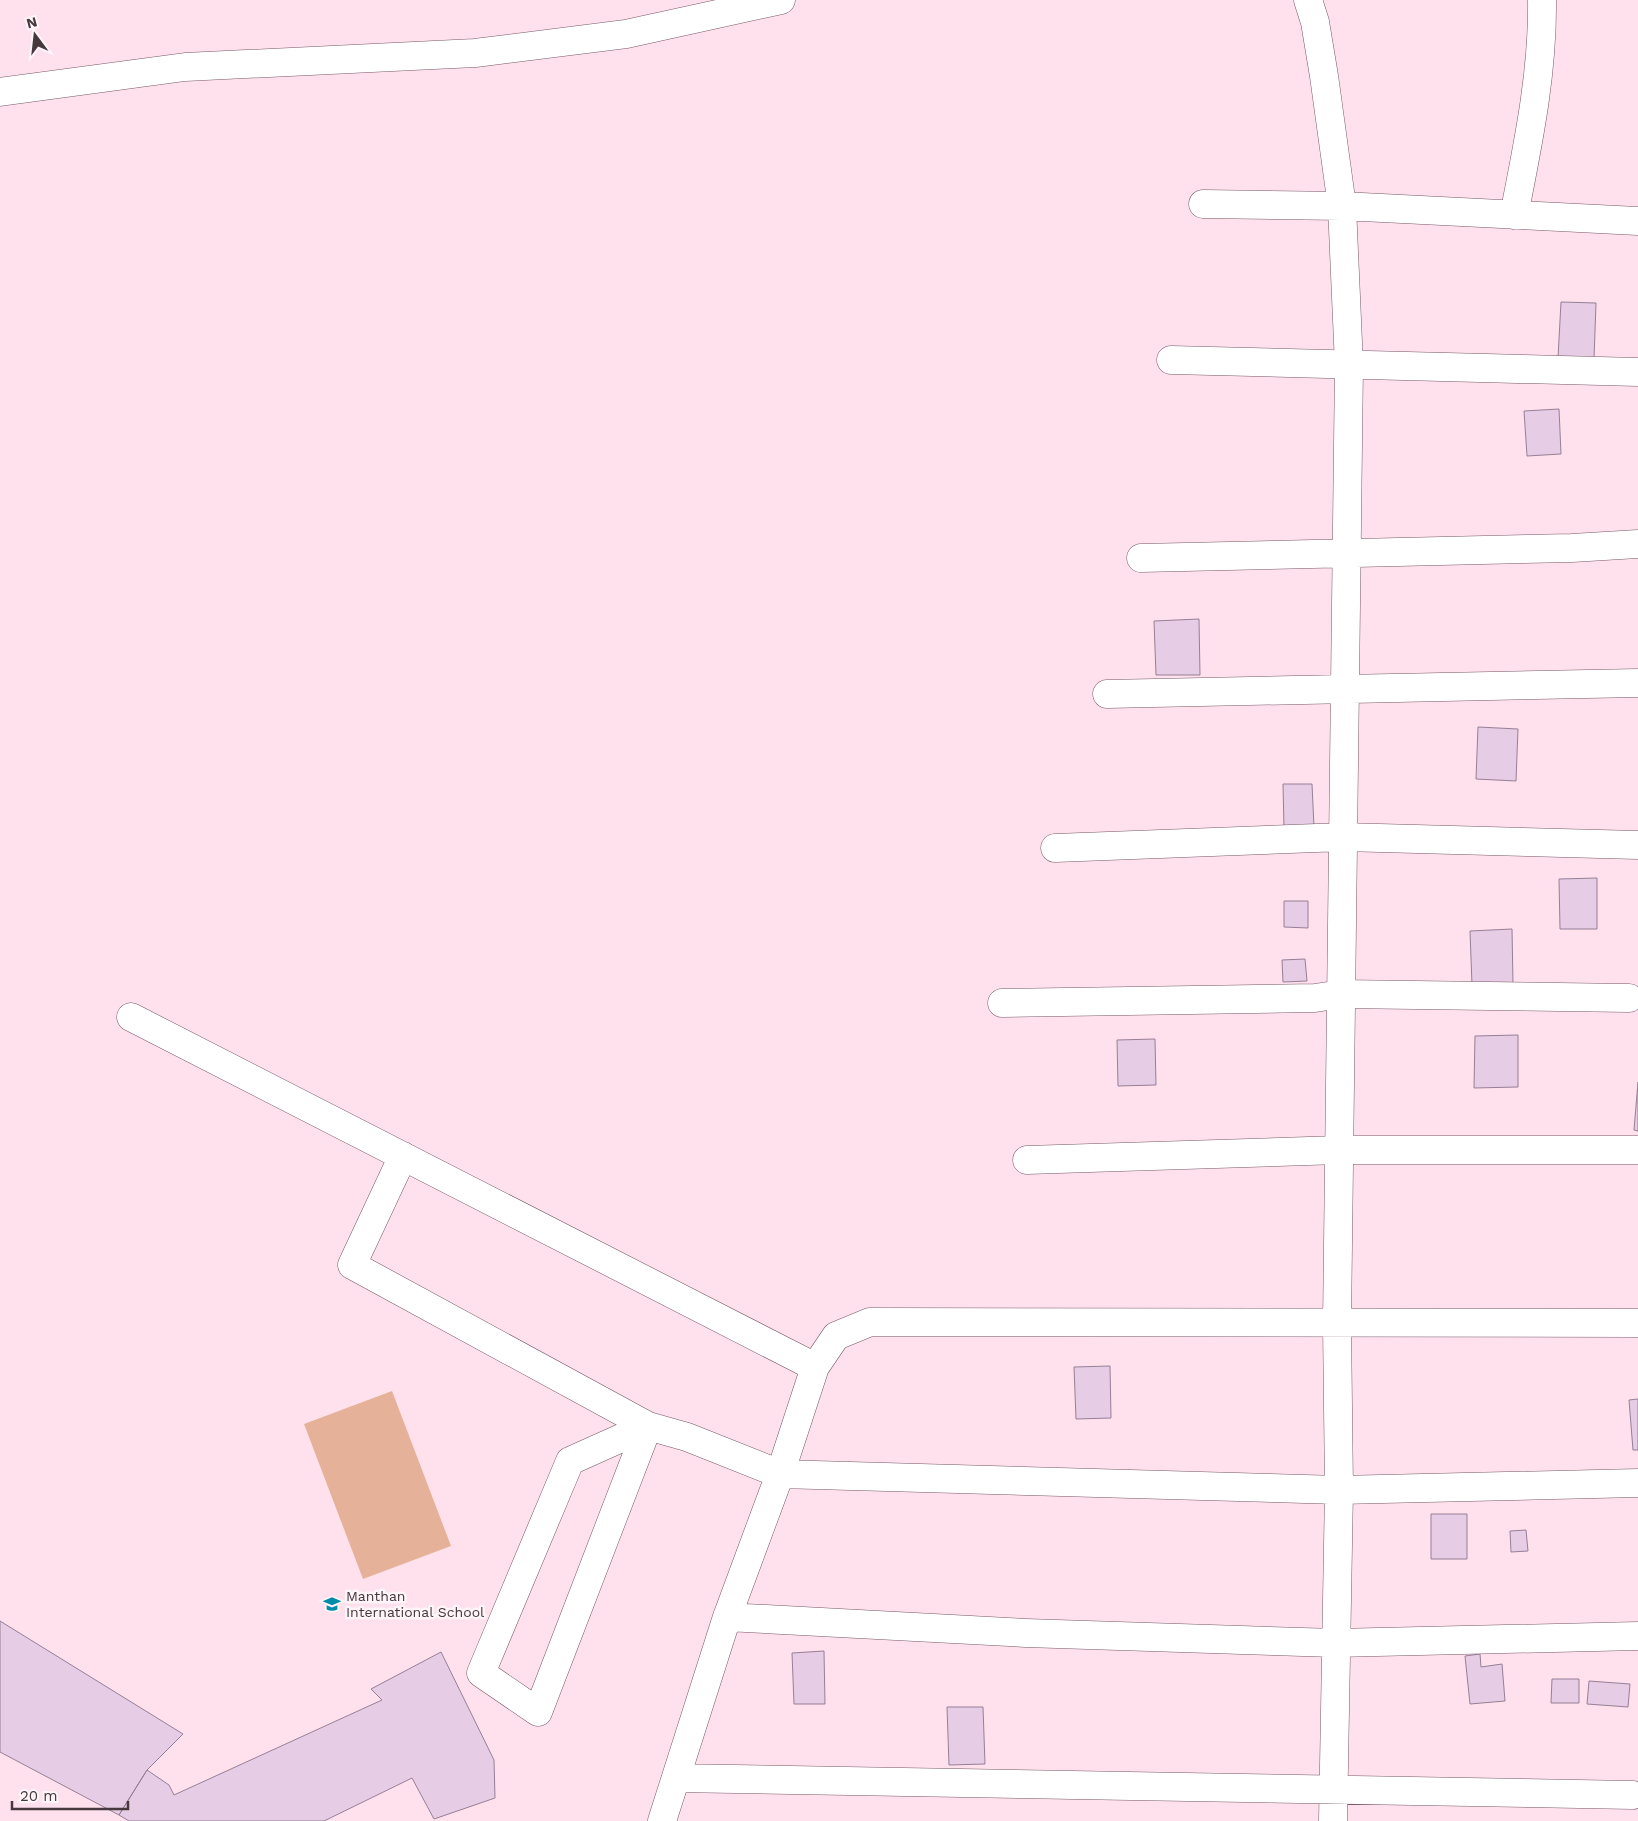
<svg xmlns="http://www.w3.org/2000/svg" width="1638" height="1821" viewBox="0 0 1638 1821" font-family="'Work Sans',sans-serif">
  <rect width="100%" height="100%" fill="#fee1ec"/>
  <path fill="#e5b299" d="M392,1391L451,1546L363,1579L304,1424Z"/>
  <path fill="#e6cce5" stroke="#977f96" d="M1561,302L1596,303L1594,359L1558,358Z
    M1559,409L1561,454L1527,456L1524,411Z
    M1199,619L1200,675H1156L1154,621Z
    M1478,727L1518,729L1516,781L1476,779Z
    M1283,784H1312L1314,827L1284,829Z
    M1597,878V929H1560L1559,879Z
    M1284,901H1308V928L1284,927Z
    M1512,929L1513,984L1472,985L1470,931Z
    M1305,959L1307,981L1283,982L1282,960Z
    M1518,1035V1087L1474,1088L1475,1036Z
    M1155,1039L1156,1085L1118,1086L1117,1040Z
    M1638,1082V1131L1634,1130Z
    M1110,1366L1111,1418L1076,1419L1074,1367Z
    M1638,1399V1450H1633L1629,1400Z
    M1431,1514H1467V1559H1431Z
    M1526,1530L1528,1551L1511,1552L1510,1531Z
    M0,1621L183,1734L147,1770L119,1815L0,1752Z
    M824,1651L825,1704H794L792,1653Z
    M441,1652L494,1760L495,1798L434,1819L412,1778L324,1821H129L119,1815L147,1770L169,1785L174,1795L382,1700L371,1689Z
    M1480,1654L1481,1667L1502,1664L1505,1701L1470,1704L1465,1656Z
    M1552,1679H1579V1703H1551Z
    M1589,1681L1630,1684L1628,1707L1587,1704Z
    M947,1707H983L985,1764L949,1765Z"/>
  <g fill="none" stroke-linecap="round" stroke-linejoin="round">
    <g stroke="#785965" stroke-width="29">
      <path id="minor" d="M1308,0L1315,22L1324,76L1342,206L1349,365L1337,1324L1339,1490L1333,1821
        M0,92L185,67L475,53L626,34L781,0
        M1203,204L1342,206L1638,221
        M1514,215C1528,144 1543,73 1542,0
        M1171,360L1638,372
        M1141,558L1572,548L1638,544
        M1107,694L1638,683
        M1055,848L1343,837L1638,845
        M1002,1003L1315,998L1341,994L1629,998
        M131,1017L815,1367L780,1474L727,1617L662,1821
        M403,1156L352,1265L648,1426L687,1437L780,1474L1339,1490L1638,1483
        M1027,1160L1339,1150H1638
        M815,1367L836,1336L870,1322L1638,1323
        M648,1426L538,1712L481,1673L570,1461Z
        M727,1617L1026,1633L1335,1643L1638,1636
        M676,1778L1633,1795"/>
    </g>
    <use href="#minor" stroke="#fff" stroke-width="28"/>
  </g>
  <defs>
    <g id="school-bare" transform="scale(1.35)"><path d="M0-5L7-2L0 1L-7-2ZM-4 1L0 2.5L4 1V4Q0 6-4 4Z" fill="#038baa" stroke="#fdf5f8" stroke-width="2.5" paint-order="stroke"/></g>
  </defs>
  <g fill-rule="evenodd">
    <use href="#school-bare" x="332" y="1604"/>
  </g>
  <g text-anchor="middle" stroke-width="5" stroke-linejoin="round" paint-order="stroke">
    <g font-size="14" fill="#46383d" stroke="#fdf5f8" text-anchor="start">
      <text x="346" y="1601">Manthan<tspan x="346" dy="16">International School</tspan></text>
    </g>
  </g>
  <g transform="translate(35 35) rotate(345)" stroke="#fdf5f8" stroke-width="4" paint-order="stroke">
  <path d="M0-4L9 19L0 12L-9 19Z" fill="#46383d"/>
  <text y="-8" font-size="14" font-weight="bold" text-anchor="middle" fill="#46383d">N</text>
  </g>
  <path d="M12 1801v8h116v-8" fill="none" stroke="#46383d" stroke-width="2.5"/>
  <text x="20" y="1801" font-size="15" fill="#46383d" stroke="#fdf5f8" stroke-width="4" paint-order="stroke">20 m</text>
</svg>
